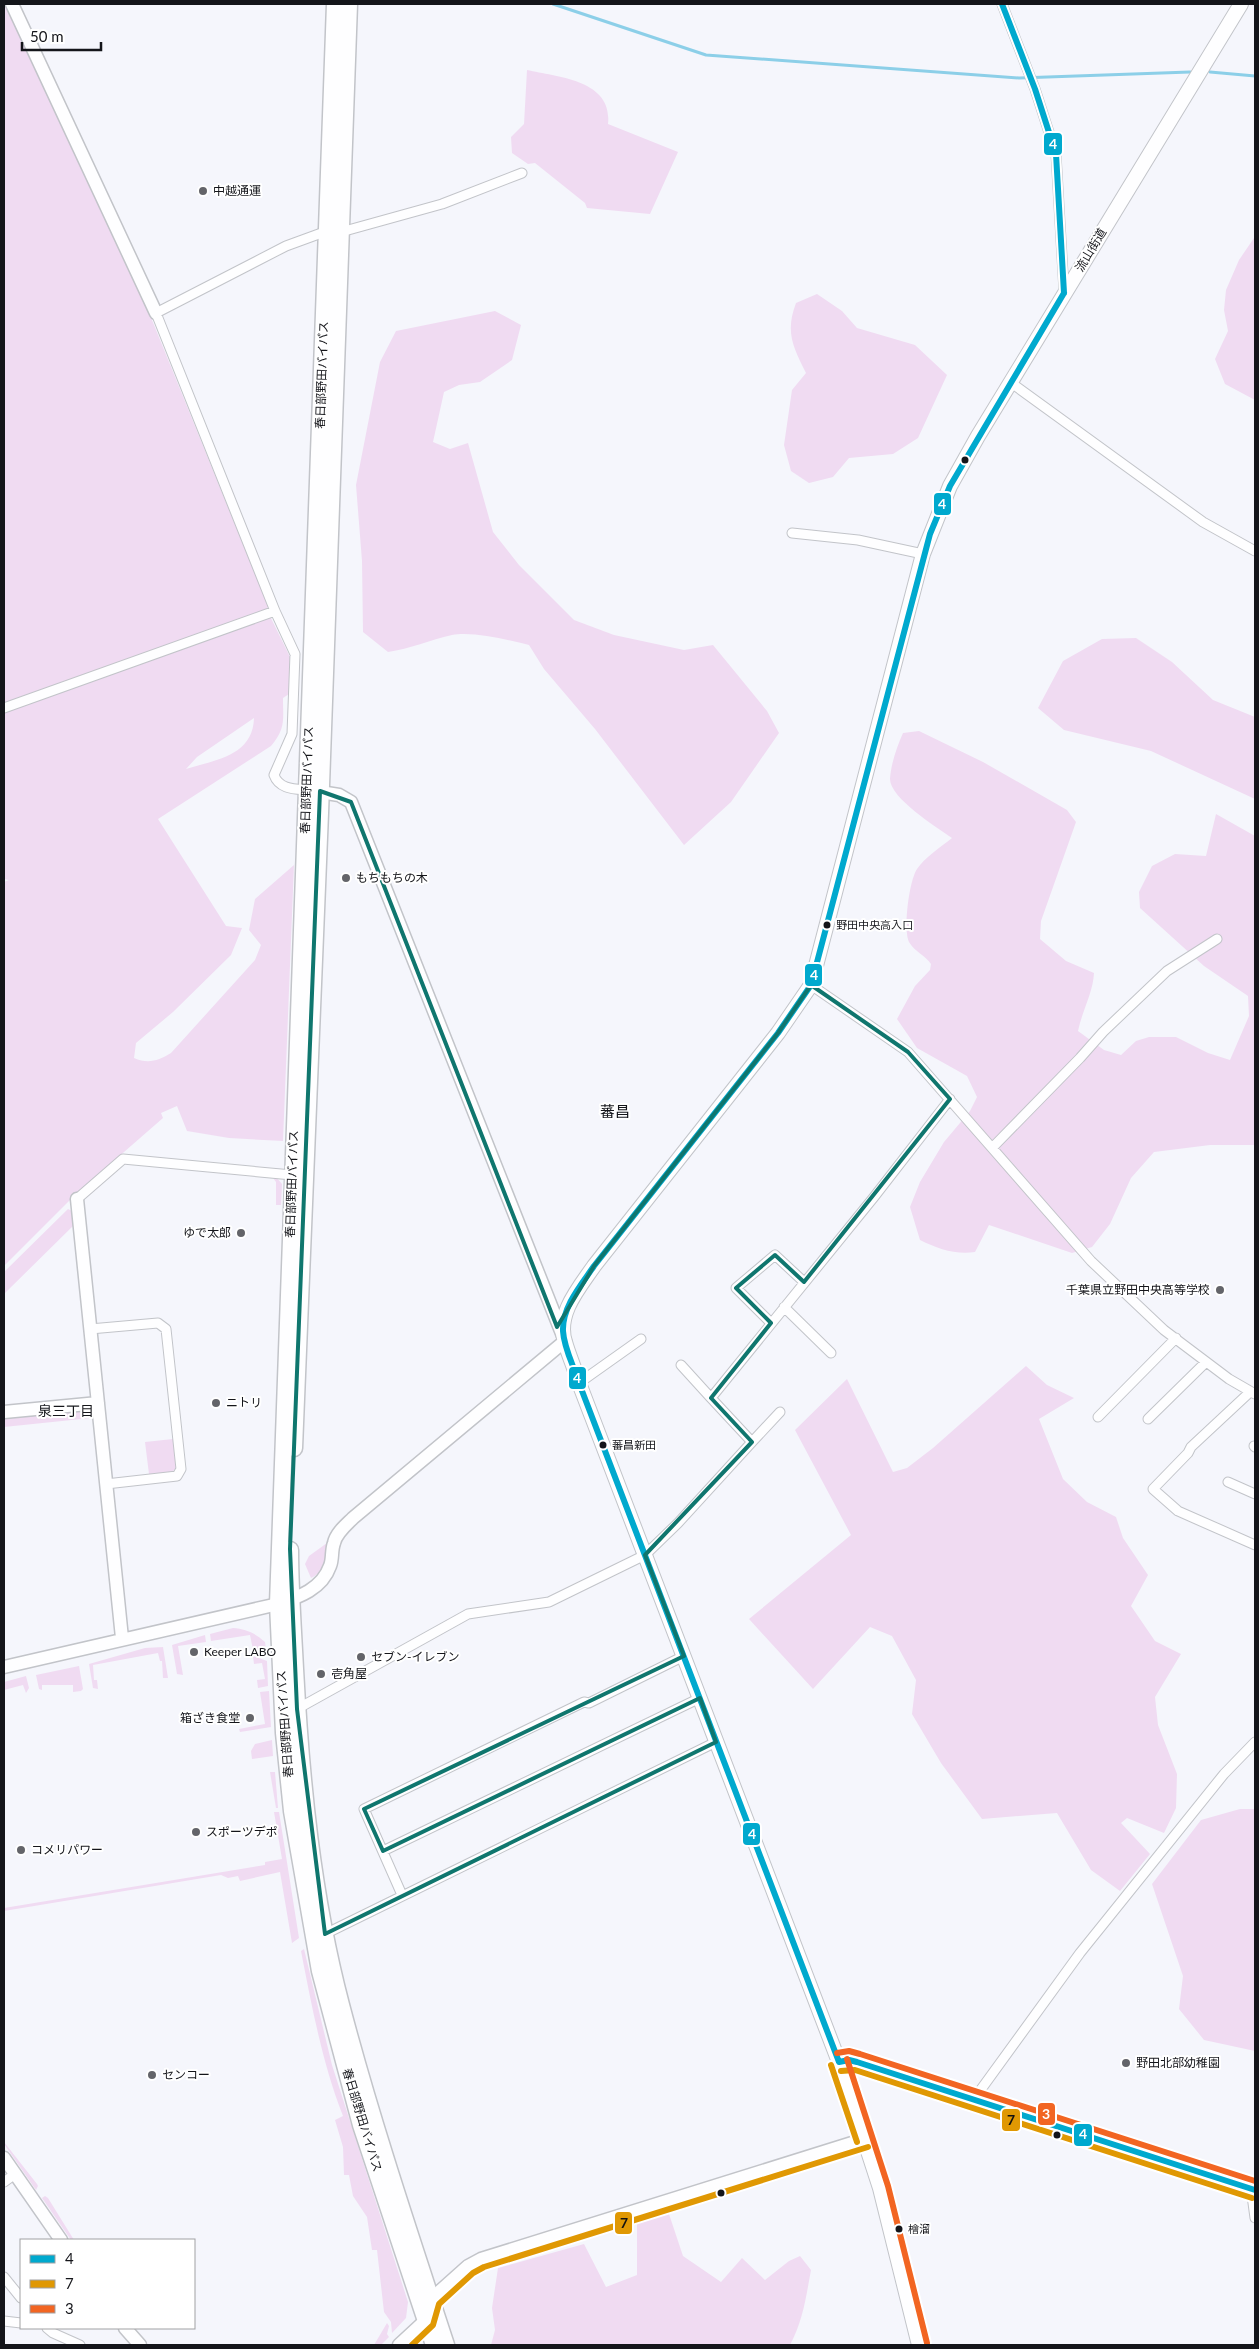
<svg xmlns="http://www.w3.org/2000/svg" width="1259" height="2349" viewBox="0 0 1259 2349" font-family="Lato,'Noto Sans JP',sans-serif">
  <rect width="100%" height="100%" fill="#f5f6fc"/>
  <path fill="#f0dbf2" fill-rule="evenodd" d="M4,4H6L152,320L268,606L267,610L290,657L289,694L283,698C283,720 286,728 271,746L158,819L226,926L242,928L231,955L173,1012L136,1043L134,1058C148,1064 158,1061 171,1053L255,960L261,945L249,930L255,899L294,865L283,1141L229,1138L187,1131L177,1106L161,1113L163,1118L77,1193L4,1266V882L9,880L4,879ZM254,718C253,756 215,760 186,769L197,757Z
    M527,70C558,77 613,80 608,124L678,152L650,214L587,208L585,203L535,163L528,164L512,153L511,137L524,124Z
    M1254,238L1255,239V400L1225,384L1215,359L1228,331L1224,310L1226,290L1239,260Z
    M817,294L842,311L857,328L915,345L947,375L918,438L893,454L849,458L833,477L809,483L791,471L784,445L792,390L806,373C793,347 785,332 796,303Z
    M495,311L521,325L512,360L480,382L459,385L444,392L433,442L450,449L468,443L493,532L519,565L574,620L614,635L684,650L713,645L767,711L779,733L731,802L684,845L595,729L544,669L529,645C508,640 473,631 452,635C430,640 410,649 388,652L363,632L362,561L356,485L380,362L396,331Z
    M1136,638L1172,662L1213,700L1255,717V799L1151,751L1064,730L1038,708L1063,661L1102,639Z
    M919,731L983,762L1067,810L1076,822L1041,921L1040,939L1066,961L1094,973C1093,993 1082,1011 1078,1031L1104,1050L1121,1055L1136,1041L1149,1037H1176L1208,1053L1230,1060L1249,1016L1248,996L1204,966L1140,908L1139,892L1152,866L1175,854L1206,856L1216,814L1255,836V1145H1210L1154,1152L1131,1178L1110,1224L1092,1247L1072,1253L989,1225L975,1252C956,1255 938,1249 920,1240L910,1207L920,1182L944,1142L970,1111L977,1097L967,1076L917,1048L897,1019L915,986L930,970L931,964C925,955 915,952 909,942C903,930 909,881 917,869C924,858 941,847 952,838C936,827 890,798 890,779C891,763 897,747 903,733Z
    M273,1178H277L282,1184L281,1205H276V1182Z
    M68,1209L72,1211L74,1225L4,1294V1272Z
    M1026,1366L1047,1385L1074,1398L1039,1419L1063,1479L1087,1502L1116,1517L1123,1538L1148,1575L1131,1606L1155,1641L1181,1654L1155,1697L1158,1725L1177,1774L1176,1808L1164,1833L1127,1818L1121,1823L1150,1854L1120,1891L1091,1870L1057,1813L982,1819L941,1763L912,1714L916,1680L892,1636L870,1627L813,1689L749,1619L851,1535L795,1430L847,1379L893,1472L907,1468L933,1448Z
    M82,1409L91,1415V1418L4,1427V1418Z
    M173,1439L176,1468L172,1472L149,1474L145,1442Z
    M327,1543C326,1557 325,1572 311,1578L305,1564L309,1556Z
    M233,1628C246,1629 255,1633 265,1642L267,1655L253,1650L250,1635L211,1641L210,1634Z
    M205,1635L206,1642L178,1646L183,1675L177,1674L172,1645Z
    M163,1647L168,1678H163L162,1661H160L158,1653L93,1665L94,1680H97L98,1689L93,1688L89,1664L145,1648Z
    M253,1656L267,1661L268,1686L258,1688L257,1680L265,1679L262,1663L254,1664Z
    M79,1666L83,1689L81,1691L73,1692V1685H42V1690L39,1689L36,1675Z
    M26,1676L29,1688L26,1693L23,1685L4,1690V1682Z
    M269,1691L271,1727L240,1732L239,1729L265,1724L260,1692Z
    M272,1740L273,1756L252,1759L251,1751L255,1744Z
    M275,1772L278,1808H276L270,1772Z
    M1240,1809H1255V2051L1204,2040L1179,2009L1183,1976L1152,1884L1201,1820Z
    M274,1812H279L299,1938L292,1943L280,1872L240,1881L238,1876L228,1878L221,1875L4,1911V1908L265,1865V1862L282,1859Z
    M304,1949L332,2065L408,2302L406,2318L392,2333L391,2322L384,2312L377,2250H372L367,2217L353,2196L349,2175H344L343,2147L335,2120L343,2116C322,2062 312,2007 301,1951Z
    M4,2137V2142L37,2184L38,2186L36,2190L4,2144Z
    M45,2196L48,2198L74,2240H71L42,2198Z
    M668,2211L683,2256L721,2282L742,2258L765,2280L789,2261L800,2256L811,2270C806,2297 803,2321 790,2345H491L495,2330L492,2308L498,2268L584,2244L606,2287L637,2275V2223Z
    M387,2323L389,2326L387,2334L389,2337L381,2345H374Z"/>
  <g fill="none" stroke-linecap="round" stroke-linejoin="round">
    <path stroke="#8ccfe8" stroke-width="3" d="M553,4L706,55L1019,78L1190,72
      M1210,72L1255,76"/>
    <g stroke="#c2c4c9" stroke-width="11">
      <path id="street" d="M1002,4L1035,89L1056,154L1064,291
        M341,232L442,204L522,173
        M1010,382L1203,522L1255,551
        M792,533L858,540L923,554
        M4,708L275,611
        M306,790C294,789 279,789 274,775L292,734L295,654L275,611L156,313L286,246L327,231
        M811,985L908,1052L1091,1261L1164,1330L1229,1379L1255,1394
        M992,1148L1080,1058L1103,1032L1167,971L1217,939
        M77,1199L123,1159L292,1175
        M784,1307L831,1353
        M771,1323L736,1288L775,1255L804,1282
        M90,1329L158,1323L166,1329L181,1469L177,1476L106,1484
        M681,1365L711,1398
        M579,1383L641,1339
        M1250,1392L1191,1447L1188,1453L1153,1489L1178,1511L1255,1545
        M1098,1417L1176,1338
        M1148,1419L1206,1362
        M752,1442L780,1412
        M1254,1446L1255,1447
        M1228,1482L1255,1494
        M297,1709L468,1614L549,1602L645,1555L678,1523L752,1442L711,1398L874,1197L950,1099
        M383,1851L700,1698
        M402,1895L364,1809L584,1702L589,1703L684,1656
        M325,1934L716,1742
        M974,2099L1080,1953L1224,1774L1255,1742
        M4,2182L15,2174
        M1251,2188L1255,2218
        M4,2277L21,2298
        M4,2321L21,2323
        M47,2328L53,2333L80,2345"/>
    </g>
    <g stroke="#c2c4c9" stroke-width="15">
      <path id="secondary" d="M12,4L156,313
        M77,1199L122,1638
        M4,1412L98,1403
        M4,1667L278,1604C299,1597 322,1589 330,1566C333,1559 331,1551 334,1543C336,1533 346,1525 353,1518L565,1341L351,802L339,795L314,791
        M839,2062L849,2060L857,2062L1255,2190
        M4,2158L61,2240
        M125,2328L140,2345
        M399,2345L426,2320L431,2300L440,2291L468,2266L481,2259L865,2139"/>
    </g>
    <g stroke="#c2c4c9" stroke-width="16">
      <path id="primary" d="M919,2345L880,2188L839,2062L579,1383C575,1369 569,1356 565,1342C556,1314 579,1288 594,1266L778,1033L811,985L923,554L950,486L978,436L1241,4"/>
    </g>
    <g stroke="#c2c4c9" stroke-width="19">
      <path id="highway" d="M335,4L278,1604L284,1733L292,1811L320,1971L361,2125L434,2345
        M294,1448L320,813L349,4
        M290,1550C290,1589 293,1629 295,1669C301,1781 312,1895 341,2005C371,2119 409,2232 446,2345"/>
    </g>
    <use href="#street" stroke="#fefeff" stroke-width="9"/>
    <use href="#secondary" stroke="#fefeff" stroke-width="12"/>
    <use href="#primary" stroke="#fefeff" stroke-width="14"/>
    <use href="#highway" stroke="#fefeff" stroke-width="16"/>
    <g stroke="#fff" stroke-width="10">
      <path id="bus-1" d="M1002,4L1035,89L1056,154L1064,293
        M839,2062L579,1383C574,1366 564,1349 563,1331C562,1307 581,1285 594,1266L778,1033L811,985L930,534L950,486L1064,293
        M839,2062L849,2060L857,2062L1255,2190"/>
    </g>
    <g stroke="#fff" stroke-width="10">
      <path id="bus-2" d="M831,2065L857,2142
        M841,2071L855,2070L1252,2198
        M412,2345L433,2325L439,2304L473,2273L484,2267L868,2147"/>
    </g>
    <g stroke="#fff" stroke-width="10">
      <path id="bus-3" d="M837,2053L849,2051L860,2054L1255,2181
        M847,2059L888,2186L927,2343"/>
    </g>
    <use href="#bus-1" stroke="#00a9ce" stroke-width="6"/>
    <use href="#bus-2" stroke="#e09803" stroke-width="6"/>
    <use href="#bus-3" stroke="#f26522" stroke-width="6"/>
  </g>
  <path fill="none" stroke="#0f766e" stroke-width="4" stroke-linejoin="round" d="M320,791L351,802L557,1327L594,1266L778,1033L811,985L908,1052L950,1099L804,1282L775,1255L736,1288L771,1323L711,1398L752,1442L645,1555L684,1656L364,1809L383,1851L700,1698L716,1742L325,1934L297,1709L290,1549Z"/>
  <g fill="#636469" stroke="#fff" stroke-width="2">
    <circle cx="203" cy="191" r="5"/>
    <circle cx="346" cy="878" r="5"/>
    <circle cx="241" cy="1233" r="5"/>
    <circle cx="1220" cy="1290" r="5"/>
    <circle cx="216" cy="1403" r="5"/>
    <circle cx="194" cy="1652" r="5"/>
    <circle cx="361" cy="1657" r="5"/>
    <circle cx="321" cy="1674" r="5"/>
    <circle cx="250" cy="1718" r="5"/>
    <circle cx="196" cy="1832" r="5"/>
    <circle cx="21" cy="1850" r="5"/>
    <circle cx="1126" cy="2063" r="5"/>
    <circle cx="152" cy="2075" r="5"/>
  </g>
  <g fill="#14151a" stroke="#fff" stroke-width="2">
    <circle cx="965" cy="460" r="4.5"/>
    <circle cx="827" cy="925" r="4.5"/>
    <circle cx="603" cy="1445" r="4.5"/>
    <circle cx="1057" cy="2135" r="4.5"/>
    <circle cx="721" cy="2193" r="4.5"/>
    <circle cx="899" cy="2229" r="4.5"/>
  </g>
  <g text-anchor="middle" stroke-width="4" stroke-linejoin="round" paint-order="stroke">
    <g font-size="11" fill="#14151a" stroke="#fff" text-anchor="start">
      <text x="836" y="929">野田中央高入口</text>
      <text x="612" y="1449">蕃昌新田</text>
      <text x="908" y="2233">檜溜</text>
    </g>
    <g font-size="12" fill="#14151a" stroke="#fff" text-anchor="start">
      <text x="213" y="195">中越通運</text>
      <text x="356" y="882">もちもちの木</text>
      <text x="231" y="1237" text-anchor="end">ゆで太郎</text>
      <text x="1210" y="1294" text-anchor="end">千葉県立野田中央高等学校</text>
      <text x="226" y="1407">ニトリ</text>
      <text x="204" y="1656">Keeper LABO</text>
      <text x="371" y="1661">セブン-イレブン</text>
      <text x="331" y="1678">壱角屋</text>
      <text x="240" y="1722" text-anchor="end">箱ざき食堂</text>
      <text x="206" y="1836">スポーツデポ</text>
      <text x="31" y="1854">コメリパワー</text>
      <text x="1136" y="2067">野田北部幼稚園</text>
      <text x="162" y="2079">センコー</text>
    </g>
    <g font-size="12" fill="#14151a" stroke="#fff">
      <text transform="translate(1091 250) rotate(-59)" y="4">流山街道</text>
      <text transform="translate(322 375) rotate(-88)" y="4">春日部野田バイパス</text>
      <text transform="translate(307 780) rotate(-88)" y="4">春日部野田バイパス</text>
      <text transform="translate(292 1184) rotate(-88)" y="4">春日部野田バイパス</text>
      <text transform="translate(285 1724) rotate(-94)" y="4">春日部野田バイパス</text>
      <text transform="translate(362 2120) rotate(73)" y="4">春日部野田バイパス</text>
    </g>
    <g font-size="14" fill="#14151a" stroke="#fff">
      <text x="66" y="1416">泉三丁目</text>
    </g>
    <g font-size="15" fill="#14151a" stroke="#fff">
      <text x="615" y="1117">蕃昌</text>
    </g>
  </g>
  <g stroke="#fff" stroke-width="2">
    <rect x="1043" y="132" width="20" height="24" rx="5" fill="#00a9ce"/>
    <rect x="933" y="492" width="19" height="24" rx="5" fill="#00a9ce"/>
    <rect x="804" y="963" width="19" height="24" rx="5" fill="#00a9ce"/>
    <rect x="568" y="1366" width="19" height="24" rx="5" fill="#00a9ce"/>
    <rect x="742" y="1822" width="19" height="24" rx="5" fill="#00a9ce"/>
    <rect x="1037" y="2102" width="19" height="24" rx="5" fill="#f26522"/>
    <rect x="1001" y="2108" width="20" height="24" rx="5" fill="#e09803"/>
    <rect x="1073" y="2123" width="20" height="24" rx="5" fill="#00a9ce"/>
    <rect x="614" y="2211" width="19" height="24" rx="5" fill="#e09803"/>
  </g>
  <g font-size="14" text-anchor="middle" font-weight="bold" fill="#fff">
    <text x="1053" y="149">4</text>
    <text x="942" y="509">4</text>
    <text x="814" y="980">4</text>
    <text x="577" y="1383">4</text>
    <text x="752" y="1839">4</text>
    <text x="1046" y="2119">3</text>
    <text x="1083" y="2139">4</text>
  </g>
  <g font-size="14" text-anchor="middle" font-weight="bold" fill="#111">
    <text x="1011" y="2125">7</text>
    <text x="624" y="2228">7</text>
  </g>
  <rect width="1259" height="2349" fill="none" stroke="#14151a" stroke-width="10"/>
  <rect x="20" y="2239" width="175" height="90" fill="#ffffff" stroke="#a1a1a3"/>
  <rect x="30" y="2255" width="25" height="8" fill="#00a9ce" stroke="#a1a1a3"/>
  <text x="65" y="2264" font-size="15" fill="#14151a">4</text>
  <rect x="30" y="2280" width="25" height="8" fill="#e09803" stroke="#a1a1a3"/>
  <text x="65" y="2289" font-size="15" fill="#14151a">7</text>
  <rect x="30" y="2305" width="25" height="8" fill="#f26522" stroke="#a1a1a3"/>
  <text x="65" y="2314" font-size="15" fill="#14151a">3</text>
  <path d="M22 42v8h79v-8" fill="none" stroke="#14151a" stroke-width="2.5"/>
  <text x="30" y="42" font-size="15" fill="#14151a" stroke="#ffffff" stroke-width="4" paint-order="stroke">50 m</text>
</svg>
